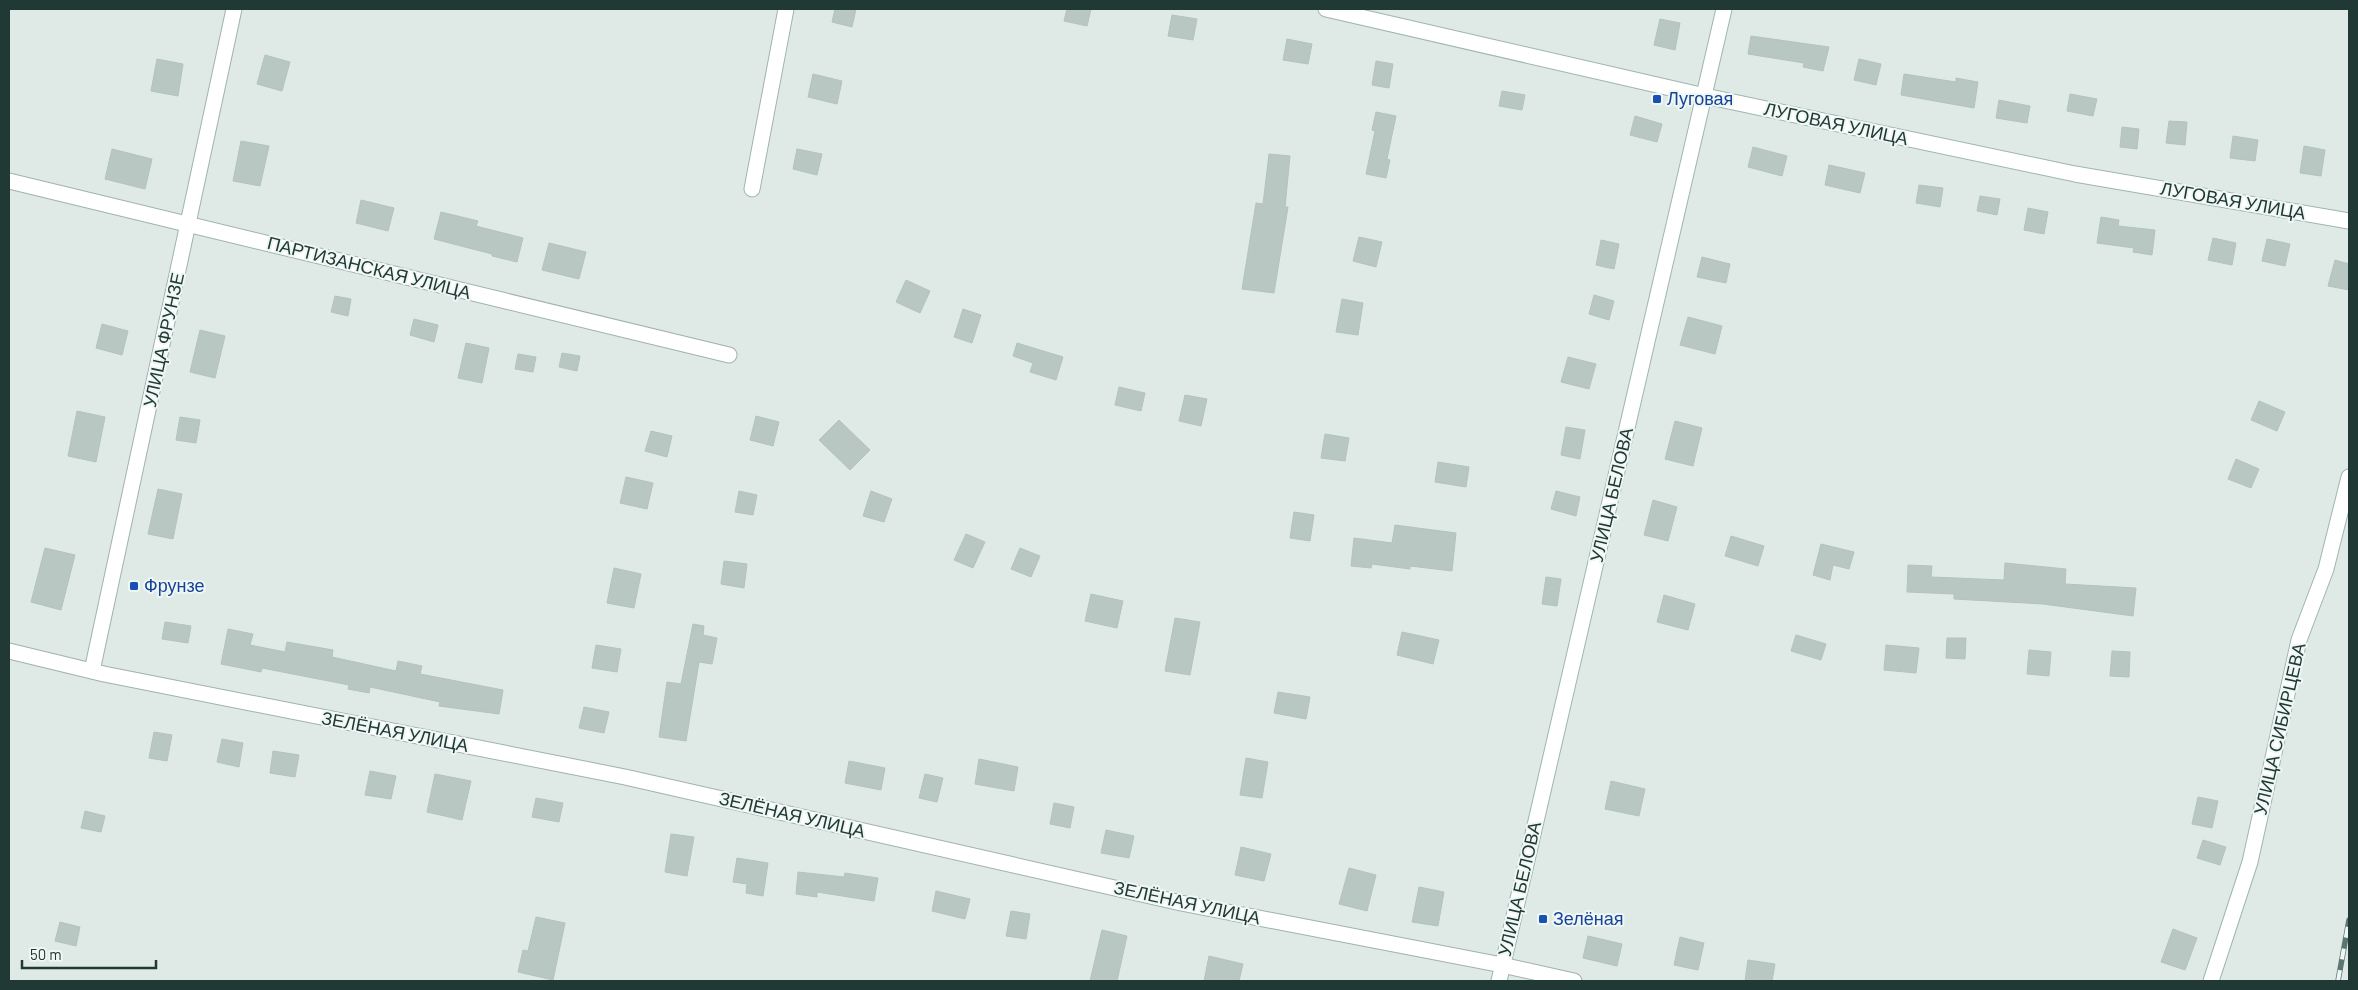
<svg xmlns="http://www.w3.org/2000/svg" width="2358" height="990" viewBox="0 0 2358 990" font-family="Barlow,sans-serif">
  <rect width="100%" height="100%" fill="#dfeae6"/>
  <path fill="#b8c7c2" stroke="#b2c3bd" d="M835,9H856L852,27L832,22Z
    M1067,9H1091L1087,26L1064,21Z
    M1172,15L1197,19L1193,40L1168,36Z
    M1660,19L1680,23L1675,50L1654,45Z
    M1751,36L1829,47L1823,71L1803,67L1804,63L1748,54Z
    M1287,39L1312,44L1308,64L1283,60Z
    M265,55L290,62L282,91L257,84Z
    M157,59L183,64L178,96L151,91Z
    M1859,59L1881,64L1876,85L1854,80Z
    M1376,61L1393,64L1389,88L1372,85Z
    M813,74L842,81L837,104L808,97Z
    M1904,74L1956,82V78L1978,82L1974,108L1901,95Z
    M1502,91L1525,95L1522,110L1499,106Z
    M2070,94L2097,99L2093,116L2067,111Z
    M1999,100L2030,106L2027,123L1996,118Z
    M1376,112L1396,116L1387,159L1390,160L1386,178L1366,174L1375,131L1372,130Z
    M1635,116L1662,124L1657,142L1630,135Z
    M2169,121L2187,122L2185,145L2166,143Z
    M2122,127L2139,129L2137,149L2120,147Z
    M2233,136L2258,140L2255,161L2230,158Z
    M241,141L269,146L260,186L233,181Z
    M2304,146L2325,150L2321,176L2300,173Z
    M1753,147L1787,156L1782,176L1748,167Z
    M112,149L152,159L145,189L105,179Z
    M797,149L822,154L817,175L793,169Z
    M1269,154L1290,156L1285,207H1288L1274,293L1242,289L1256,203L1263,204Z
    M1829,165L1865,173L1860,193L1825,185Z
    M1919,185L1943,188L1940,207L1916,203Z
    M1980,196L2000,199L1997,215L1977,211Z
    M361,200L394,208L388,231L356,223Z
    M2028,208L2048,212L2044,234L2024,230Z
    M441,212L478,221L476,226L523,238L517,262L492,256V254L434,239Z
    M2101,217L2119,220L2118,226L2155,230L2152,255L2133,252L2134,248L2097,243Z
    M1359,237L1382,242L1376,267L1353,261Z
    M2213,238L2236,243L2232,265L2208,260Z
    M2267,239L2290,244L2285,266L2262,261Z
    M1601,240L1619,244L1614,269L1596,265Z
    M549,243L586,252L579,279L542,270Z
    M1702,257L1730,264L1726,283L1697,277Z
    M2335,260L2349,264V290L2328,286Z
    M906,280L930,291L920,313L896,302Z
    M1594,295L1614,301L1609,320L1589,314Z
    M335,296L351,299L348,316L331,312Z
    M1342,299L1363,303L1358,335L1336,332Z
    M963,309L981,315L972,343L954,337Z
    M1688,317L1722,326L1715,354L1680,345Z
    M414,319L438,325L434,342L410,335Z
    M102,324L128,331L122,355L96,348Z
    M200,330L225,336L215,378L190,372Z
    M466,343L489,348L482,383L458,378Z
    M1017,343L1063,357L1056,380L1030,372L1033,363L1013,356Z
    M562,353L580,356L577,371L559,367Z
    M518,354L536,357L533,372L515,369Z
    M1568,357L1596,364L1589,389L1561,382Z
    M1119,387L1145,393L1141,411L1115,405Z
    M1185,395L1207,399L1201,426L1179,421Z
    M2259,401L2285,412L2277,431L2251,420Z
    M77,411L105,417L96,462L68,456Z
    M756,416L779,422L773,446L750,440Z
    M180,417L200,420L196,443L176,440Z
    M839,420L870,450L850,470L819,440Z
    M1675,421L1702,428L1693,466L1665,459Z
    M1566,427L1585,430L1580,459L1561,455Z
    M651,431L672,436L667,457L645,451Z
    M1325,434L1349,438L1345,461L1321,458Z
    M2236,459L2259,469L2251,488L2228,479Z
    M1438,462L1469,467L1466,487L1435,482Z
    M626,477L653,483L647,509L620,503Z
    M158,489L182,494L173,539L148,534Z
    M739,491L757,495L753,515L735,512Z
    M871,491L892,499L884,522L863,516Z
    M1556,491L1580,497L1576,516L1551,509Z
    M1653,500L1677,507L1668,541L1644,535Z
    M1294,512L1314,515L1310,541L1290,538Z
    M1395,525L1456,533L1452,571L1410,566V569L1372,564L1371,568L1351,566L1354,538L1392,543Z
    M966,534L985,542L973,568L954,560Z
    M1731,536L1764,546L1758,566L1725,556Z
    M1821,544L1854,552L1849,569L1833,565L1830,580L1813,575Z
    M45,548L75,555L61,610L31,602Z
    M1020,548L1040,556L1031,577L1011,569Z
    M724,561L747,564L744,588L721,584Z
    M2005,563L2066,569L2065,584L2136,588L2133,616L2043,604L1954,599V594L1907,592L1908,565L1932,566L1931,577L2004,580Z
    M614,568L641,574L634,608L607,603Z
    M1546,577L1561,579L1557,606L1542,604Z
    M1091,594L1123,601L1117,628L1085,621Z
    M1664,595L1695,604L1688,630L1657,622Z
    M1175,618L1200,622L1190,675L1165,671Z
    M165,622L191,626L188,643L162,639Z
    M693,624L704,626L703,635L717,638L712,664L699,662L686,741L659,737L667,682L681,684Z
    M228,629L253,634L250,645L285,652L287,642L333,650L332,657L396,671L398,661L422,666L420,674L503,690L499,714L439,706L440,702L370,687L369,693L348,689L349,685L262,668L261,672L221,664Z
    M1402,632L1439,640L1433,664L1397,655Z
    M1796,635L1826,644L1821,660L1791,651Z
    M1947,638H1966L1965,659L1946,658Z
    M596,645L621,649L617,672L592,668Z
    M1886,645L1919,648L1916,673L1884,670Z
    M2029,650L2051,652L2049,676L2027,674Z
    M2112,651L2130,652L2129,677L2110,676Z
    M1278,692L1310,697L1306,719L1274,713Z
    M584,707L609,712L604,733L579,728Z
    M154,732L172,735L167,761L149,758Z
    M222,739L243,743L239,767L217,762Z
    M273,751L299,755L295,777L270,773Z
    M1246,758L1268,762L1262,798L1240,795Z
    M979,759L1018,767L1014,791L975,784Z
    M849,761L885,768L881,790L845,783Z
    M370,771L396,776L391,799L365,795Z
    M435,774L471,781L462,820L427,812Z
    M925,774L943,778L937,802L919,798Z
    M1611,781L1645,789L1639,816L1605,809Z
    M2198,797L2218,801L2212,828L2192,824Z
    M536,798L563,803L559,822L532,817Z
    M1054,803L1074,807L1070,828L1050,824Z
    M85,811L105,816L101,832L81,828Z
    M1106,830L1134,836L1129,858L1101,853Z
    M671,834L694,837L687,876L665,872Z
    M2203,840L2226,847L2220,865L2197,858Z
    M1241,847L1271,854L1264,881L1235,875Z
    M737,858L768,863L763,896L746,893L747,884L733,882Z
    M1349,868L1376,875L1367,911L1339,904Z
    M798,872L844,877L845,873L878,878L874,901L817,892V897L796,894Z
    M1419,887L1444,892L1438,926L1412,922Z
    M936,891L970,899L965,919L932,911Z
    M1011,911L1030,914L1026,939L1006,936Z
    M536,917L565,923L553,980L518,972L523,950L528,951Z
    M60,922L80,927L76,946L55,941Z
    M2173,929L2197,938L2185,970L2161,962Z
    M1102,930L1127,936L1117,981H1090Z
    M1588,936L1622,944L1617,966L1583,958Z
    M1680,937L1704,943L1698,970L1674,965Z
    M1209,956L1243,964L1239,981H1204Z
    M1748,960L1775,964L1772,981H1745Z"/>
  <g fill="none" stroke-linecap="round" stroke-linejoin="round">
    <g stroke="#a2b1ad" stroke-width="17">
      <path id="street" d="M9,181L729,355
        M752,189L786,9
        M9,651L104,674L625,777L1181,903L1502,965L1574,981
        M92,671L234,9"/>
    </g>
    <g stroke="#9fb5af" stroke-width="17">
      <path id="secondary" d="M1326,9L1705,96L2075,174L2349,221
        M1499,981L1724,9
        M2211,981L2250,862L2299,640L2326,569L2349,477"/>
    </g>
    <use href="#street" stroke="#fff" stroke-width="15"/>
    <use href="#secondary" stroke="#fff" stroke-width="15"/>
    <g stroke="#5b7570" stroke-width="5.5">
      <path id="rail" d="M2338,981L2349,920"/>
    </g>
    <use href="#rail" stroke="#eff7f4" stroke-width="4" stroke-dasharray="11" stroke-linecap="butt"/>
  </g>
  <g fill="#1a4fb4" stroke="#eff7f4" stroke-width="2">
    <rect x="1652" y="94" width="10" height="10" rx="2.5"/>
    <rect x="129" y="581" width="10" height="10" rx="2.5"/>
    <rect x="1538" y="914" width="10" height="10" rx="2.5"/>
  </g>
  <g text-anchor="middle" stroke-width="4" stroke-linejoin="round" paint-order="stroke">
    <g font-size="18" fill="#164399" stroke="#eff7f4" text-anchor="start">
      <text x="1667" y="105">Луговая</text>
      <text x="144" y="592">Фрунзе</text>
      <text x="1553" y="925">Зелёная</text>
    </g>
    <g font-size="18" fill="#213935" stroke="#eff7f4">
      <text transform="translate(1836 124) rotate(12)" y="6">ЛУГОВАЯ УЛИЦА</text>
      <text transform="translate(2233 201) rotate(10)" y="6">ЛУГОВАЯ УЛИЦА</text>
      <text transform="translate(369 268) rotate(14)" y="6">ПАРТИЗАНСКАЯ УЛИЦА</text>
      <text transform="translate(164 340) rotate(-78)" y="6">УЛИЦА ФРУНЗЕ</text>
      <text transform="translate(1612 495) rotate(-77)" y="6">УЛИЦА БЕЛОВА</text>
      <text transform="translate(2280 729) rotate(-77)" y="6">УЛИЦА СИБИРЦЕВА</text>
      <text transform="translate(395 732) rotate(11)" y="6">ЗЕЛЁНАЯ УЛИЦА</text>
      <text transform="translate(792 815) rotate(13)" y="6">ЗЕЛЁНАЯ УЛИЦА</text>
      <text transform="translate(1520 889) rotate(-77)" y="6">УЛИЦА БЕЛОВА</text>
      <text transform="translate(1187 903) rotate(12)" y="6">ЗЕЛЁНАЯ УЛИЦА</text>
    </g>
  </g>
  <rect width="2358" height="990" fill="none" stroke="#213935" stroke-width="20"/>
  <path d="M22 960v8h134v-8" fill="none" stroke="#213935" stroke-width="2.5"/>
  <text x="30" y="960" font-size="15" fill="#213935" stroke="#eff7f4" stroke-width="4" paint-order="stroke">50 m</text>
</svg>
